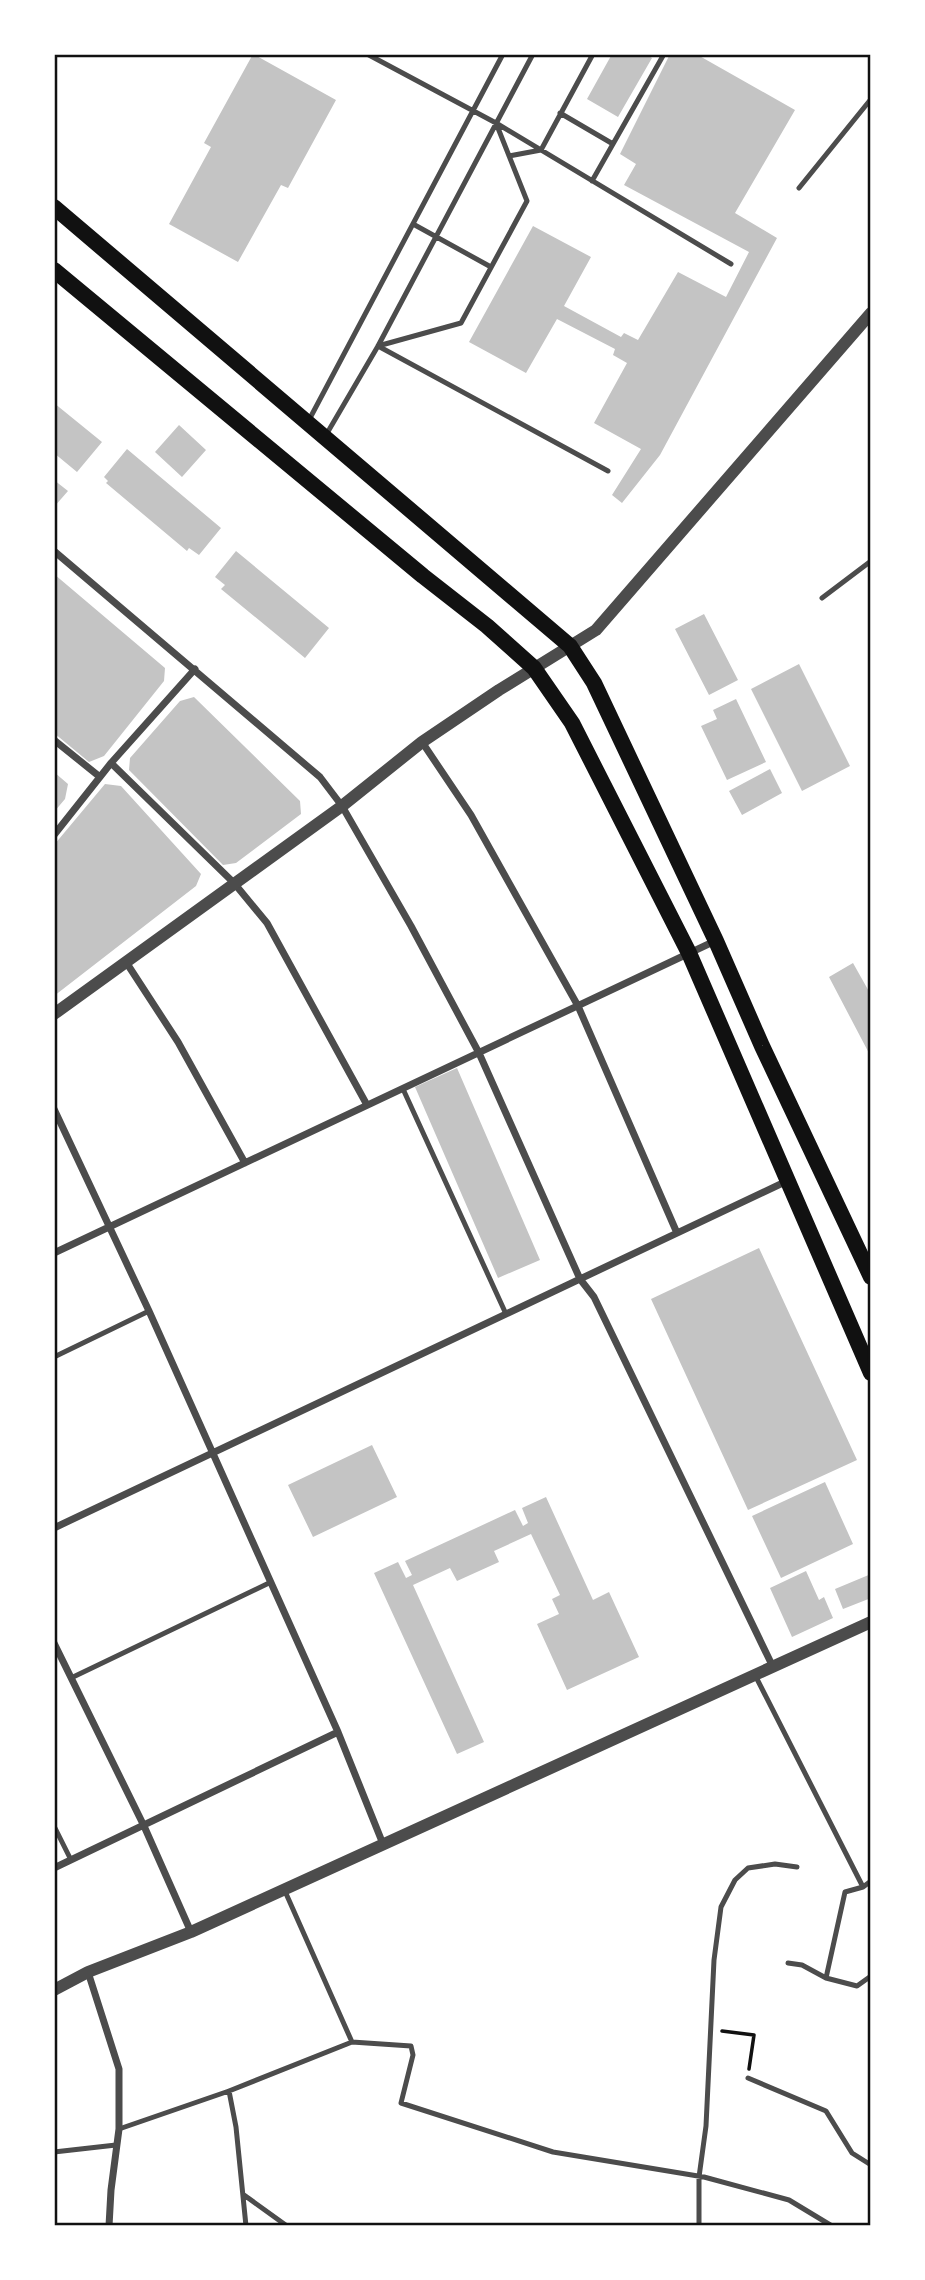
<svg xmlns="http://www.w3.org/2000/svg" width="925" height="2280" viewBox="0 0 925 2280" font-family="Manrope,sans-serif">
  <rect width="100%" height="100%" fill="#fff"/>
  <path fill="#c4c4c4" d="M253,54L336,100L288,188L281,185L238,262L169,224L211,147L204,143Z
    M612,54H646L652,58L618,117L587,99Z
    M670,54H696L795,110L735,213L777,238L660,455L622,503L612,495L641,449L594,423L627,363L613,355L615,349L557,319L526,373L469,342L533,226L591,257L564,306L621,337L624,333L638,340L678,272L726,297L749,252L624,185L636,164L620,154Z
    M54,403L102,442L77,472L54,453Z
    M179,425L206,450L182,477L155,452Z
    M127,449L221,528L199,555L189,548L187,551L106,483L108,481L104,477Z
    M54,480L68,491L54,507Z
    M236,551L329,628L305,658L221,589L225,585L215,577Z
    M54,574L165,668L164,681L104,756L89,762L54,733Z
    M704,614L738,680L709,695L675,629Z
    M799,664L850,766L802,791L751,689Z
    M194,697L300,801L301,814L236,863L223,865L129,770L130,758L180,701Z
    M736,699L766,762L727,780L701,726L717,719L713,710Z
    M770,769L782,793L742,815L729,791Z
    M54,772L68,784L65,799L54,812Z
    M105,784L121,786L201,874L196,886L54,996V845Z
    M853,963L871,995V1057L829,977Z
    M457,1068L540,1260L498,1278L415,1087Z
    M759,1248L857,1460L748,1510L651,1299Z
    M372,1445L397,1497L313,1537L288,1485Z
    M825,1482L853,1544L781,1578L752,1516Z
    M546,1497L593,1600L609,1592L639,1657L567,1690L537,1624L559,1614L552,1599L560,1595L531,1534L494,1551L499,1562L457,1581L450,1568L413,1585L484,1742L457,1754L374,1573L398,1562L406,1578L412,1575L405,1561L515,1510L523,1526L528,1523L522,1508Z
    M806,1571L819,1600L824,1597L833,1618L792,1637L770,1588Z
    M871,1574V1598L843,1609L835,1589Z"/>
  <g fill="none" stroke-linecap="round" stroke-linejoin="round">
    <path stroke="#111" stroke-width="3.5" d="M722,2031L754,2035L749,2069"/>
    <path stroke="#4c4c4c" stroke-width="5" d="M367,54L496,123L731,264
      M560,113L613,144
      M509,156L541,150L593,54
      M592,181L664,54
      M799,188L871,99
      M413,224L491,267
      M378,346L461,323L527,201L496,123
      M378,346L608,471
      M309,420L503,54
      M326,435L378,346L533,54
      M822,598L871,561
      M403,1089L506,1314
      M54,1357L149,1311
      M755,1675L863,1887
      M71,1678L269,1583
      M54,1826L71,1860
      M284,1889L352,2042L411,2046L413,2055L401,2103L553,2152L704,2177L789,2200L832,2226
      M788,1963L802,1965L826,1978L857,1986L871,1976
      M826,1978L845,1892L863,1887L871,1881
      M748,2078L826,2111L852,2153L871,2165
      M229,2091L236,2127L246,2226
      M119,2129L229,2091L352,2042
      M54,2152L116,2145
      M244,2195L287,2226
      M699,2226V2177L706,2126L714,1960L721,1907L735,1880L748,1868L775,1864L797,1867"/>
    <path stroke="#4c4c4c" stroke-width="7" d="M54,551L320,777L342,806L411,926L479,1053L580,1279L594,1297L773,1667
      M54,740L100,777
      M422,742L471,815L578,1006L677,1233
      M111,763L234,883L267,923L367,1105
      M54,835L111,763L195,669
      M126,962L178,1042L245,1163
      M54,1109L149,1311L338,1732L383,1844
      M54,1253L715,941
      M54,1528L787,1181
      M54,1643L144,1826L191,1932
      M54,1868L338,1732
      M88,1972L119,2069V2129L111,2190L109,2226"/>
    <path stroke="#4c4c4c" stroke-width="12" d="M54,1014L342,806L422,742L499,690L596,630L871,313
      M54,1990L88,1972L191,1932L871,1622"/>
    <path stroke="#111" stroke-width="16" d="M54,207L570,646L594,683L716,941L762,1046L871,1277
      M54,270L423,576L487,626L534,668L572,723L689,953L871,1373"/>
  </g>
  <rect width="925" height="2280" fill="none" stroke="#ffffff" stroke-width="112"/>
  <rect x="56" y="56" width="813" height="2168" fill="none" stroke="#111" stroke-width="2.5"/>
</svg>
